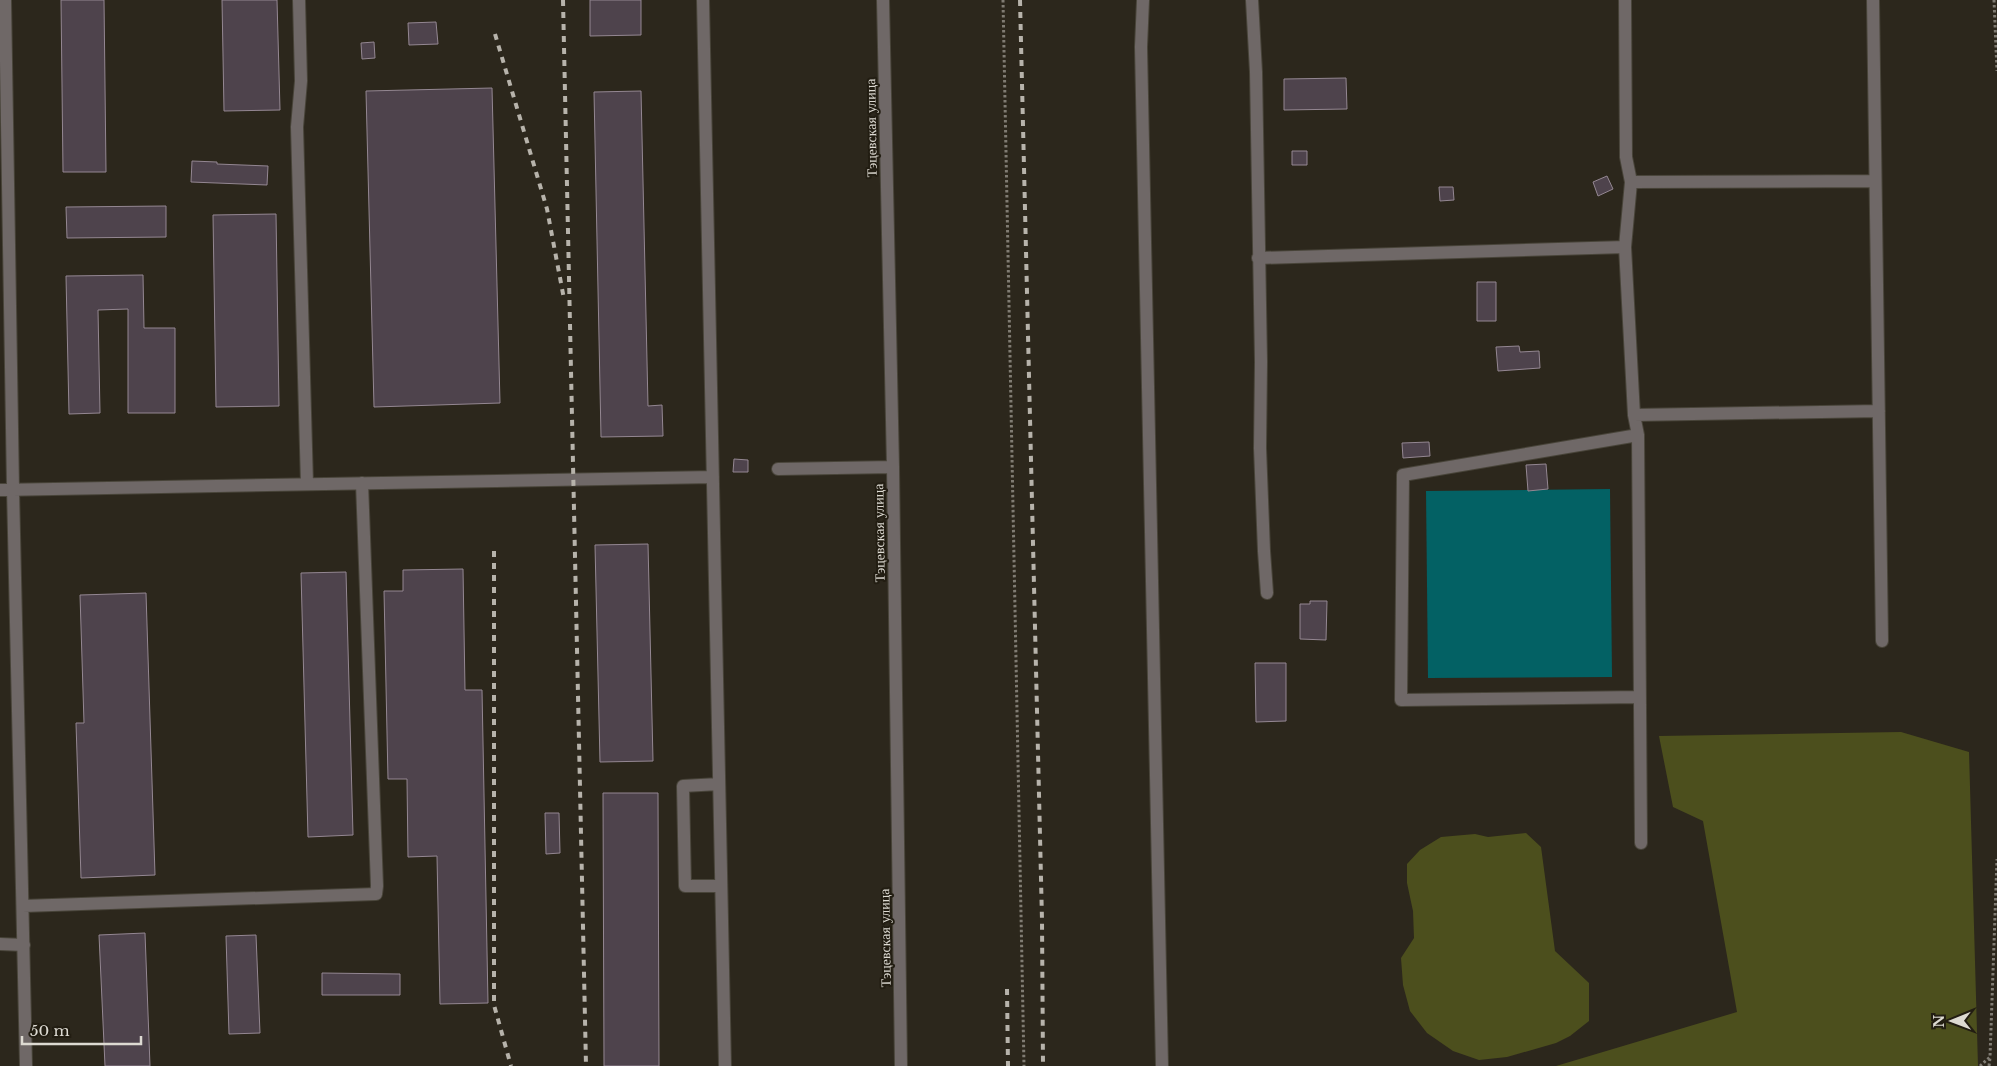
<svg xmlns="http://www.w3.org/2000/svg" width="1997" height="1066" viewBox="0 0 1997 1066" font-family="'Libre Baskerville',serif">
  <rect width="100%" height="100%" fill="#2c271c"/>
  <path fill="#4c4f1d" d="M1901,732L1969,752L1978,1066H1556L1737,1012L1703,821L1673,807L1659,736Z
    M1526,833L1541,847L1555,951L1589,983V1021L1570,1036L1556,1043L1507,1057L1479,1060L1453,1051L1427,1033L1410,1011L1403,985L1401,958L1414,938L1413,911L1407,883V864L1420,850L1441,837L1475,834L1488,837Z"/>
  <path fill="#036164" d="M1610,489L1612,677L1428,678L1426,491Z"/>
  <path fill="#4e434c" stroke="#948792" d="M61,0H104L106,172H63Z
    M222,0H277L280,110L224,111Z
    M590,0H641V35L590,36Z
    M436,22L438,44L409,45L408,23Z
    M374,42L375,58L362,59L361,43Z
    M1346,78L1347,109L1284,110V79Z
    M492,88L500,403L374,407L366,91Z
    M641,91L648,406L662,405L663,436L601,437L594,92Z
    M1292,151H1307V165H1292Z
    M192,161L217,162V164L268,166L267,185L191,182Z
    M1607,176L1613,189L1598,196L1593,182Z
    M1439,187H1453L1454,200L1440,201Z
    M166,206V237L67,238L66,207Z
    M276,214L279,406L216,407L213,215Z
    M143,275L144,328H175V413H128V309L98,310L100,413L69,414L66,276Z
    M1477,282H1496V321H1477Z
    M1519,346L1520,352L1539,351L1540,368L1498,371L1496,347Z
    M1429,442L1430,456L1403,458L1402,443Z
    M734,459L748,460V472H733Z
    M1546,464L1548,489L1528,491L1526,465Z
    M648,544L653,761L600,762L595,545Z
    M463,569L465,690H482L488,1003L440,1004L437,856L408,857L407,779H388L384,591H403V570Z
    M346,572L353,835L308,837L301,573Z
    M146,593L155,875L81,878L76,723H84L80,595Z
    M1310,601H1327L1326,640L1300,639V604H1310Z
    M1255,663H1286V721L1256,722Z
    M603,793H658L659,1066H604Z
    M545,813H559L560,853L546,854Z
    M145,933L150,1066H105L99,935Z
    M256,935L260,1033L229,1034L226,936Z
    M322,973L400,974V995H322Z"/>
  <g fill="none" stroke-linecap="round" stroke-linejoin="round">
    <g stroke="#484439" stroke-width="14">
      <path id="minor" d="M5,0L13,489L26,1066
        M299,0L301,81L297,127L307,484
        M703,0L725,1066
        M883,0L893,467L901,1066
        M1143,0L1141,47L1162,1066
        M1252,0L1256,72L1261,362L1260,448L1264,551L1267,593
        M1625,0L1626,157L1631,182L1625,247L1634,415L1638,435L1641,843
        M1873,0L1882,641
        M1631,182L1875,181
        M1258,258L1625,247
        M1634,415L1879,411
        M1638,435L1403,475L1401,700L1640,697
        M778,469L893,467
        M0,490L713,477
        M719,784L683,786L685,886H721
        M23,906L376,894L377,886L362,483
        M0,944L24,945"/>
    </g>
    <path stroke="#807c73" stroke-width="3" stroke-dasharray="2.5 2.5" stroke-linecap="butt" d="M1003,0L1024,1066
      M1994,0L1997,71
      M1980,1066L1990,1057L1997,859
      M1989,1066L1990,1058"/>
    <use href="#minor" stroke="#6f6867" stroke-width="12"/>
    <path stroke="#b7b3ab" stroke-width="4" stroke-dasharray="6 6" stroke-linecap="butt" d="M563,0L586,1066
      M1020,0L1042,920L1043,1066
      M495,34L547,209L564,299
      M494,551V1005L511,1066
      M1007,989L1008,1066"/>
  </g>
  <g text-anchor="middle" stroke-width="4" stroke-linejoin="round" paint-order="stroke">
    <g font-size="14" fill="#dddad2" stroke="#221d12">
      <text transform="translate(871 128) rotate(-91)" y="5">Тэцевская улица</text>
      <text transform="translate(879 533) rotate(-91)" y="5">Тэцевская улица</text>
      <text transform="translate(885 938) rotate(-91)" y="5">Тэцевская улица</text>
    </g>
  </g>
  <g transform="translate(1952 1021) rotate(269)" stroke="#221d12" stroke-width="4" paint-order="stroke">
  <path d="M0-4L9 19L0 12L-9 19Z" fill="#dddad2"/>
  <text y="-8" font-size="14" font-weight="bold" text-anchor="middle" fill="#dddad2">N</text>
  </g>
  <path d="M22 1036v8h119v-8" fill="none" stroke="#dddad2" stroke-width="2.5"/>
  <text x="30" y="1036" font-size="15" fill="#dddad2" stroke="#221d12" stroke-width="4" paint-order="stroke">50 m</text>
</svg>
